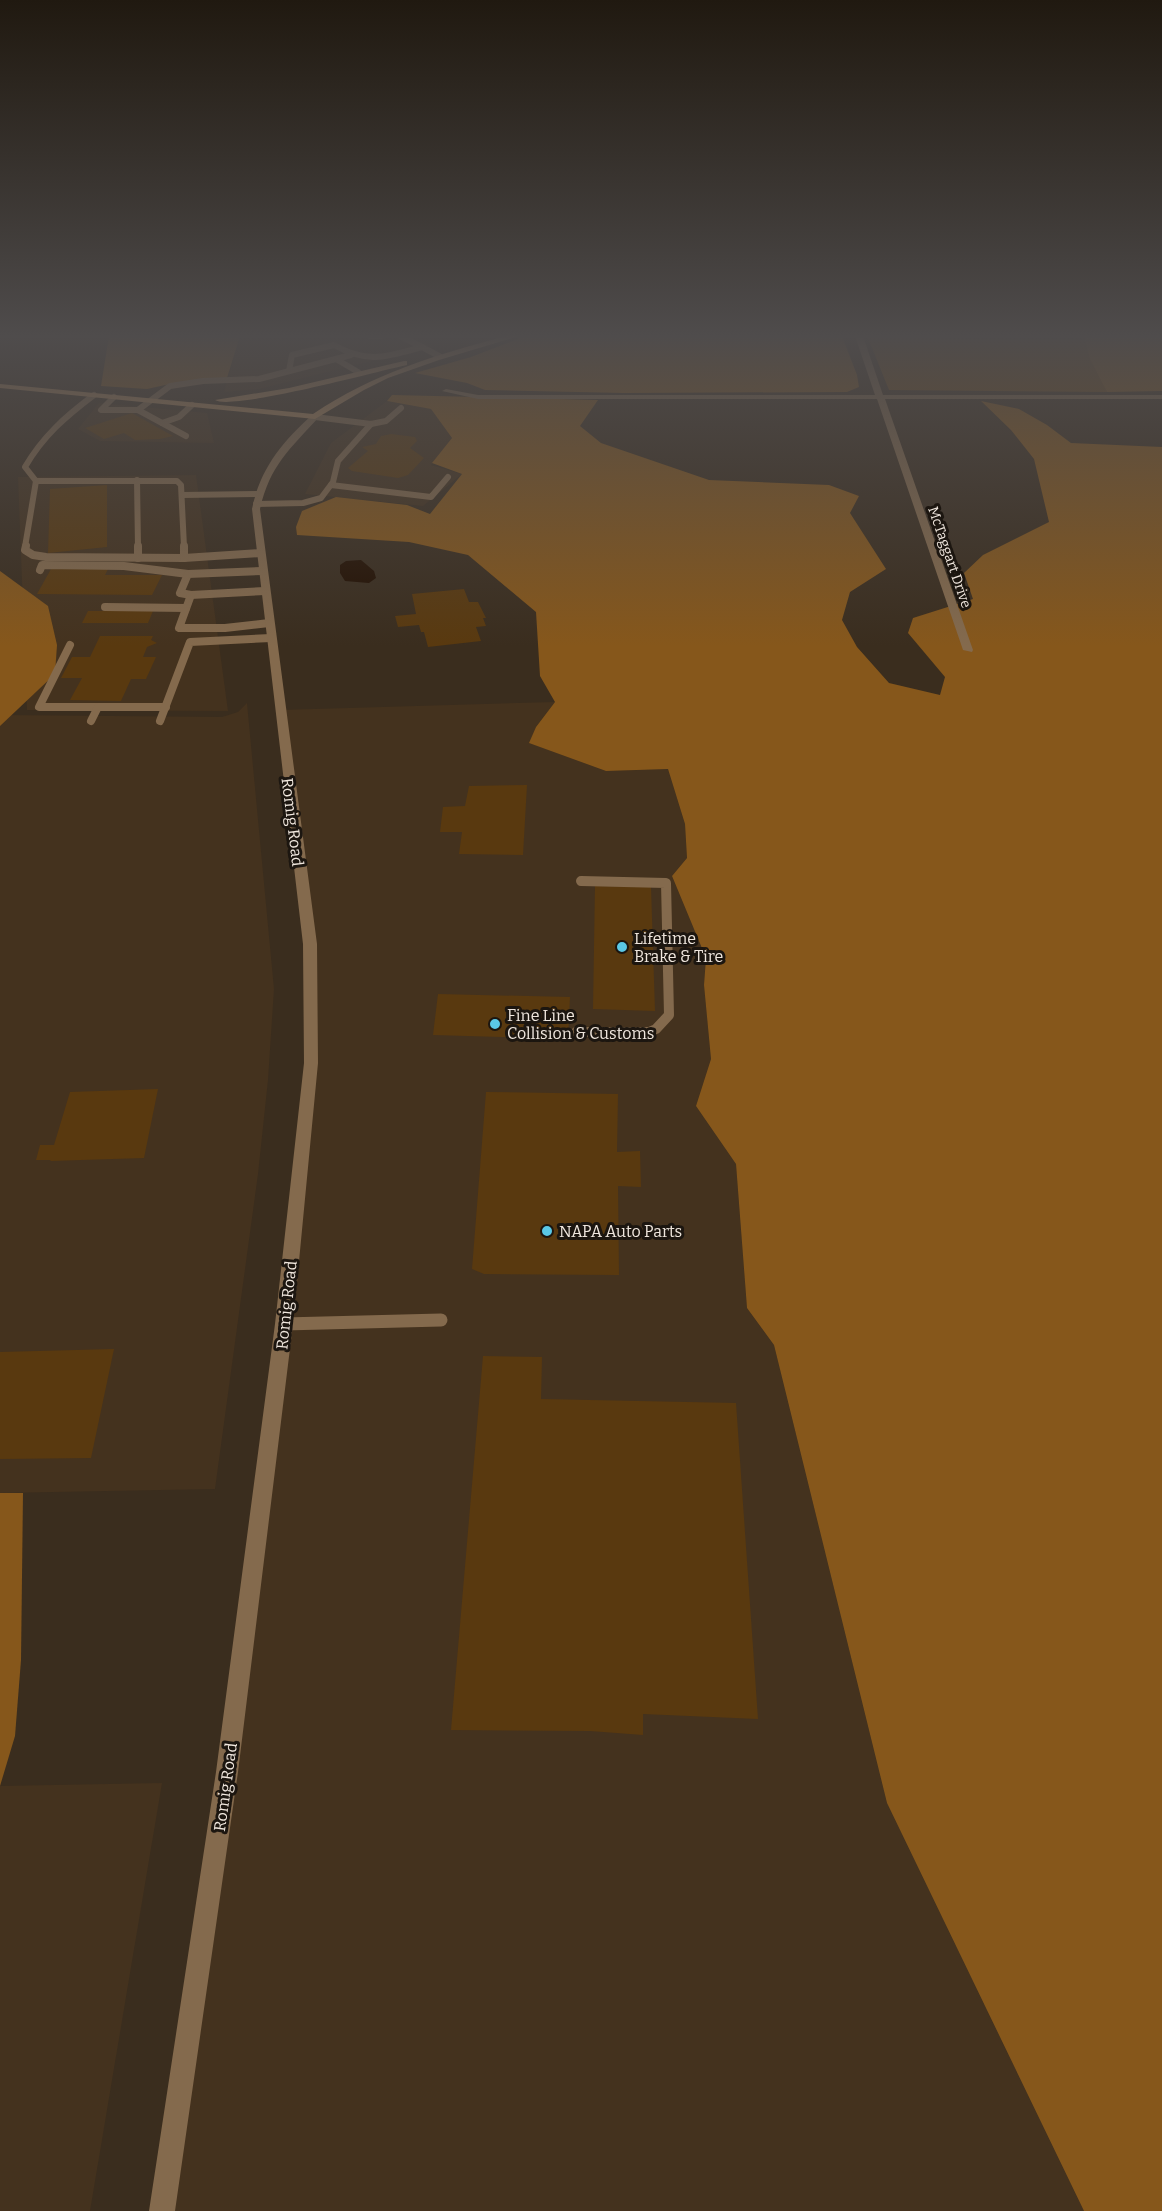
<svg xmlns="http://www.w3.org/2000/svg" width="1162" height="2211" font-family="Bitter,serif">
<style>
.built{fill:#44321e}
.green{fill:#714915}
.forest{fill:#86571b}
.water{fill:#220f00}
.building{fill:#59390f}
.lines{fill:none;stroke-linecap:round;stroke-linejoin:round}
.service-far3{stroke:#846a4d;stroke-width:6}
.service-far2{stroke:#846a4d;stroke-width:8}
.service-far1{stroke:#846a4d;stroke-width:10}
.service{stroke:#846a4d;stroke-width:13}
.minor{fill:#846a4d;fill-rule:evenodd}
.tertiary{fill:#846a4d;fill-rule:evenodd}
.secondary{fill:#b48a5c;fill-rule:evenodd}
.poi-dot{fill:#5ac8e6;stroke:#1c1610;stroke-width:2}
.labels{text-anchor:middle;stroke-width:6;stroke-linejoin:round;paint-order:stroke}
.far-street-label{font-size:14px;fill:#f0e7de;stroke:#1c1610}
.street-label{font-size:16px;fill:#f0e7de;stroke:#1c1610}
.poi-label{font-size:16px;fill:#f0e7de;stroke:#1c1610;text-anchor:start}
</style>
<rect width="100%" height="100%" fill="#3a2d1e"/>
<g class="built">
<path d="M240 336H412L432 346 259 389 224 392Z"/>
<path d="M867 336H1084L1086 340 883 339 868 338Z"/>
<path d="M387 401 431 409 452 438 431 465 462 474 423 506 305 494 331 443Z"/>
<path d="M99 403 207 413 214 443 100 441 78 429Z"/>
<path d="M196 475 228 711 27 710 18 477Z"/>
<path d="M555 702 536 727 530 743 606 771 668 769 685 824 687 858 672 876 706 958 704 985 711 1059 696 1106 736 1164 747 1308 774 1345 887 1803 1084 2211H162L287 1298 312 980 280 710Z"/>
<path d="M247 703 274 989 268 1080 258 1174 215 1489 0 1493V715L222 717 238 712Z"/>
<path d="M162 1783 90 2211H0V1786Z"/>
</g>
<path class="green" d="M868 338 1086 340 1107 392 889 390Z"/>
<g class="forest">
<path d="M109 336H240L227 378 179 382 147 389 101 386Z"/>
<path d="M526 336H842L857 375 859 387 847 392 624 393 485 390 467 383 415 373 471 357Z"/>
<path d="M1084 336H1162V391L1107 392 1090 359Z"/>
<path d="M392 395 598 400 580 426 601 443 709 480 829 485 859 496 850 513 886 569 850 592 842 620 857 647 889 683 940 695 945 677 908 633 913 618 973 599 964 573 983 555 1049 522 1034 459 1011 430 981 401 1019 409 1047 425 1071 443 1162 447V2211H1084L887 1803 774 1345 747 1308 736 1164 696 1106 711 1059 704 985 706 958 672 876 687 858 685 824 668 769 606 771 529 743 536 727 555 702 540 676 536 612 468 555 409 542 297 535 296 527 302 511 336 497 407 505 430 514 462 474 432 463 452 438 431 409 387 401Z"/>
<path d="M0 571 48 606 57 645 55 674 0 726Z"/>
<path d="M0 1493H23L21 1660 15 1736 0 1786Z"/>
</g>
<path class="water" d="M361 560 374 571 376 578 369 583 345 581 340 573V565L346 561Z"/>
<g class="building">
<path d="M132 413 173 436 160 439 135 440 124 433 104 439 85 428Z"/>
<path d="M391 434 415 437 417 441 410 448 424 458 408 475 398 478 352 471 348 468 368 451 362 447 376 444 381 436Z"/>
<path d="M107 485V547L48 553 50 489Z"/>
<path d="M51 569H108L105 575H162L152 595 37 594Z"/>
<path d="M464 589 469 602H478L486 618H483L486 626 476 627 481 641 428 647 424 632H421L419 625 398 627 395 616 416 614 412 594Z"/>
<path d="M88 611H153L148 623H82Z"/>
<path d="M100 636H153L151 640 157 643 147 647 143 657H156L146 679H131L121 701 70 700 82 678H61L72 657H90Z"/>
<path d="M527 785 523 855 459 854 462 832H440L443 807 465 806 469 786Z"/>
<path d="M595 886 651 887 655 1011 593 1009Z"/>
<path d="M438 994 570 997 568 1039 433 1035Z"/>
<path d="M158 1089 144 1158 50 1161 51 1160H36L40 1145H54L70 1092Z"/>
<path d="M486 1092 618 1094 617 1152 640 1151 641 1187 618 1186 619 1275 484 1274 472 1269Z"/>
<path d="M114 1349 91 1458 0 1459V1352Z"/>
<path d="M483 1356 542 1357 541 1399 736 1403 758 1719 643 1714V1735L590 1731 451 1730Z"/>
</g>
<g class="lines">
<g class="service-far3">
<path d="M370 336H381"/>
<path d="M400 336 422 347"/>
<path d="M336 359 358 372"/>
<path d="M289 371 292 355 334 345C368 364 386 357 422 347L439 356"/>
<path d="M94 395C66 416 43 436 25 467L36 481H177L181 485 184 547"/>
<path d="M114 397 101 410H138L186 436"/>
<path d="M138 410 170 386 203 381 259 379 351 355"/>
<path d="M315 417 371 424 386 421 401 408"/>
<path d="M162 423 179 417 192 405"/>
<path d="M137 480 138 547"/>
<path d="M331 485 431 497 448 477"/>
<path d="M182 495 258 494"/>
<path d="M256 504 303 503 321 498 333 482 338 461 371 424"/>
<path d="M25 547 36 481"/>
</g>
<g class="service-far2">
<path d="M26 546 25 550 33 555 46 557 184 558"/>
<path d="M138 546V558"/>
<path d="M184 546V558L260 553"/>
<path d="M40 570 42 565 124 566 188 574"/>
<path d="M262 571 188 574 180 593 191 595 265 591"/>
<path d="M191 595 179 628H225L269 623"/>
<path d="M105 607 186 608"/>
<path d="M70 645 39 707H98"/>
<path d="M91 721 98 707H166"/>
<path d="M160 721 190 642 271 638"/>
</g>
<path class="service-far1" d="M576 1032H649L656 1029 669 1015 666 883 581 881"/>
<path class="service" d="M284 1324 441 1320"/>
<path class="minor" d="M855 336H863L883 395H1162V399H885L973 650 972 652 963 650 877 399H478L442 391 446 389 478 395H875Z"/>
<path class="tertiary" d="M312 415 319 417C290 449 270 465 260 509L317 944 318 1063 293 1324 238 1772 175 2211H149L216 1772 275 1324 304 1063 303 944 252 509C260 469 282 442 312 415Z"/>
<g class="secondary">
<path d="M506 336H519L439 360 388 378 364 390 315 419 0 388V384L313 414C372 374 438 354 506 336Z"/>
<path d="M404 361H407V365C378 371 232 411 215 400L289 388Z"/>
</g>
</g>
<linearGradient id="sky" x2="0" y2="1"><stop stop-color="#201910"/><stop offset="0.52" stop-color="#4f4c4c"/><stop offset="1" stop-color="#4f4c4c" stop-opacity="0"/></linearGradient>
<rect width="1162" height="646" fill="url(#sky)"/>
<g class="poi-dot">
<circle cx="622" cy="947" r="6"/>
<circle cx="495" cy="1024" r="6"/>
<circle cx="547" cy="1231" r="6"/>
</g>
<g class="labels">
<g class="far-street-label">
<text transform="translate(950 557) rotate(71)" y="5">McTaggart Drive</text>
</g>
<g class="street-label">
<text transform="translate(293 822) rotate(83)" y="6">Romig Road</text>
<text transform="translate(286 1305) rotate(-84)" y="6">Romig Road</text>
<text transform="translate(225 1787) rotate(-82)" y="6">Romig Road</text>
</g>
<g class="poi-label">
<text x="634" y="944">Lifetime<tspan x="634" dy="18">Brake &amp; Tire</tspan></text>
<text x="507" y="1021">Fine Line<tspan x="507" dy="18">Collision &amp; Customs</tspan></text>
<text x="559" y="1237">NAPA Auto Parts</text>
</g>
</g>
</svg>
